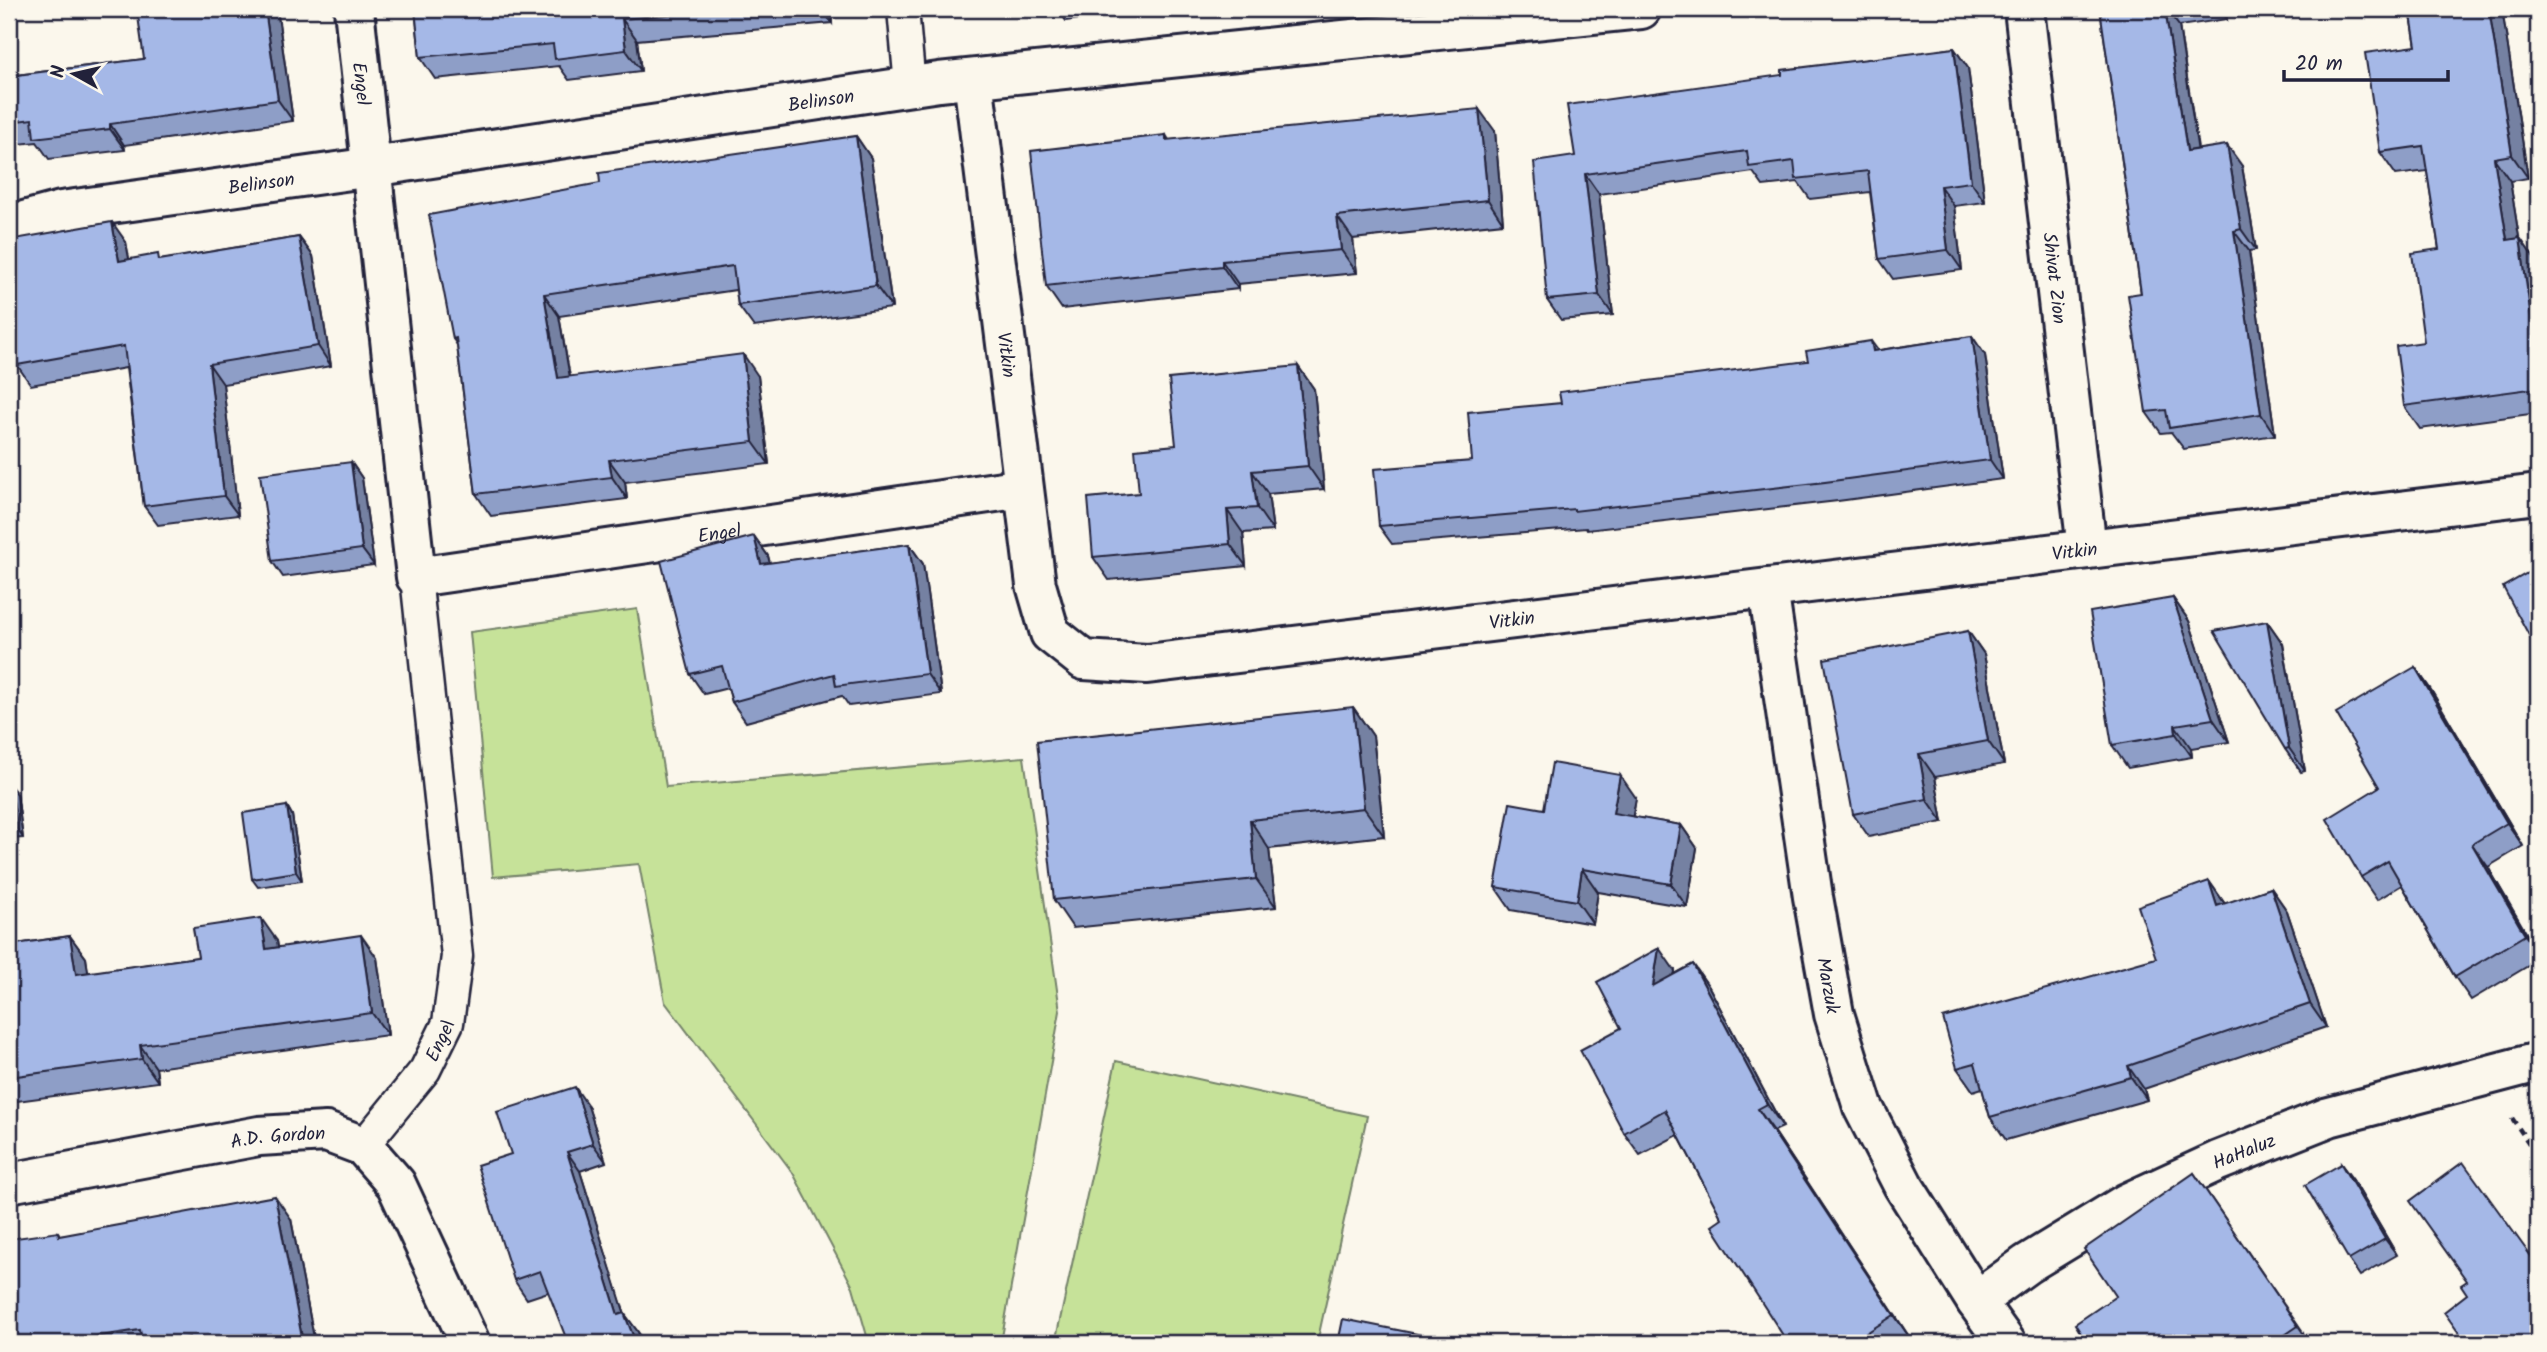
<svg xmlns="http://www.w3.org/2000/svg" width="2547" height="1352" font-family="Kalam,sans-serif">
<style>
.park{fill:#c6e299;stroke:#74826a;stroke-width:2}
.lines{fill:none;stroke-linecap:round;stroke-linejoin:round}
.lane-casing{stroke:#22223b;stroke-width:35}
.street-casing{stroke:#22223b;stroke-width:44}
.path{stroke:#22223b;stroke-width:4.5;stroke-dasharray:7 5;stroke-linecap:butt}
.lane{stroke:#fbf7ec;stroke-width:30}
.street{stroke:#fbf7ec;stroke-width:38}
.wall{fill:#8e9ec7;stroke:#22223b;stroke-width:2}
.shaded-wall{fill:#7481a2;stroke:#22223b;stroke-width:2}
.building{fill:#a5b8e7;stroke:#22223b;stroke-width:2}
.labels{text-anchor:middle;stroke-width:5;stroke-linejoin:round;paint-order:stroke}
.street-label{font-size:19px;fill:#22223b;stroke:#fbf7ec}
</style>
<rect width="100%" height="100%" fill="#fbf7ec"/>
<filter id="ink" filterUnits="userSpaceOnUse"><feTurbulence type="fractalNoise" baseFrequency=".0143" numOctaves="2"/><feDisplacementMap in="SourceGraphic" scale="14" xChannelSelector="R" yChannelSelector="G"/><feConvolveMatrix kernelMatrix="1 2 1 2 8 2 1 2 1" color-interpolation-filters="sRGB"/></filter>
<g filter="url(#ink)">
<g class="park">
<path d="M637 609 666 787 1024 757 1060 1011 1001 1343H869L853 1287 793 1173 665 1002 639 864 493 877 470 632Z"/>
<path d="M1116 1061 1367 1116 1317 1343H1055Z"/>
</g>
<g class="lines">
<g class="lane-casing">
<g id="lane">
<path d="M903 9 910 86"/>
<path id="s1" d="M363 1146 425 1070 448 1023 457 956 416 577"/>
</g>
</g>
<g class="street-casing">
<g id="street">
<path id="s2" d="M354 9 416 577 1023 488"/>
<path id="s3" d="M2024 9 2087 549"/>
<path id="s4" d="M973 79 1036 585 1050 633 1084 660 1147 664 2538 494"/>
<path id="s5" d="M9 225 61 211 372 167 939 82 1641 9"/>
<path id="s6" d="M1768 588 1813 897 1834 1014 1863 1107 1903 1185 1976 1301 2006 1343"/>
<path id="s7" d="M9 1183 259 1136 326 1132 363 1146 396 1184 470 1343"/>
<path id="s8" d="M1976 1301 2027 1264 2127 1203 2218 1161 2329 1117 2538 1062"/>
</g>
</g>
<path class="path" d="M2512 1118 2538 1157"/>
<use href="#lane" class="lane"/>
<use href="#street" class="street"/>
</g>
<g class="wall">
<path d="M277 9 293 121 124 145 125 150 49 159 37 142 9 145V76L144 59Z"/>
<path d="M415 9H831L832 23 637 40 641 71 569 80 559 66 435 79 420 57Z"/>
<path d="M1058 9H1157L1066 21Z"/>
<path d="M2100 9H2226L2227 19 2179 26 2198 149 2242 166 2256 250 2249 251 2275 435 2184 449 2171 432 2161 433 2146 412 2141 293Z"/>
<path d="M2410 9H2502L2528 178 2510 181 2519 238H2520L2536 261 2538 274V413L2420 429 2404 406 2424 342 2439 249 2427 171 2396 175 2380 152 2416 46Z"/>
<path d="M1954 48 1968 68 1985 202 1954 206 1962 270 1893 279 1879 259 1870 192 1810 199 1798 182 1763 186 1753 172 1599 194 1613 315 1561 320 1547 300 1575 156 1782 75Z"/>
<path d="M1495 131 1503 223 1353 239 1357 273 1238 284V289L1062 309 1046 286 1166 135 1169 140Z"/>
<path d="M856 136 871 158 892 308 754 327 738 305 736 290 559 316 570 377 758 376 769 464 625 482 627 499 491 516 476 494 457 345 453 339Z"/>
<path d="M299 237 313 256 331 366 223 384 238 515 158 525 144 506 126 368 31 385 17 365 14 346 9 347V240L126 242 129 259 162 260Z"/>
<path d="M1972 336 1985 355 2003 479 1838 501 1587 530 1586 528 1392 544 1379 526 1561 403 1808 361Z"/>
<path d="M1298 366 1314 389 1324 489 1268 494 1273 531 1243 533 1246 566 1109 580 1093 557 1139 493 1176 445Z"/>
<path d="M351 462 362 478 374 565 283 577 272 561Z"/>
<path d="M754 536 768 556 770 563 909 544 923 564 941 694 849 706 842 696 746 722 732 702 728 688 704 694 690 674Z"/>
<path d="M2173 598 2189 621 2229 742 2191 748 2192 757 2128 768 2112 745Z"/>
<path d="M2267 621 2283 644 2305 771 2301 772 2285 749Z"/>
<path d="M1968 631 1984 654 2004 764 1935 777 1943 822 1869 837 1853 814Z"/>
<path d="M2415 667 2431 690 2523 846 2488 867 2538 953V960L2471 1000 2455 977 2402 885 2377 900 2361 877 2379 787Z"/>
<path d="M1353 707 1373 736 1384 836 1269 849 1276 907 1073 928 1054 900Z"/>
<path d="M9 786 17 794 23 838 9 839Z"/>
<path d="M1636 798 1633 817 1681 825 1697 848 1687 907 1598 892 1593 924 1511 910 1495 887 1544 809Z"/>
<path d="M287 806 292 815 302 881 258 887 252 879Z"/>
<path d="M2209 881 2225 904 2271 888 2287 911 2326 1027 2144 1089 2147 1100 2006 1140 1990 1117 1982 1088 1973 1091 1957 1068 2156 958Z"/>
<path d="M70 936 86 958 88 973 198 957 277 941 278 947 377 958 388 1035 156 1068 158 1082 10 1102 9 1101V945Z"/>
<path d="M1693 964 1709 987 1783 1127 1774 1131 1910 1338 1901 1343H1788L1678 1135 1640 1155 1624 1133 1621 1028 1675 971V974Z"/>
<path d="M588 1106 606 1162 580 1171 624 1313 638 1332 548 1292 527 1299 514 1280 511 1154Z"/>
<path d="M2341 1164 2353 1180 2397 1255 2360 1276 2349 1260Z"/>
<path d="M2194 1173 2310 1343H2087L2116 1296Z"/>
<path d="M291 1219 315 1343H9L58 1232 61 1236Z"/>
</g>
<g class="shaded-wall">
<path d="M265 9H277L293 121 278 100Z"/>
<path d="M822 9H831L832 23Z"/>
<path d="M2165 9H2166L2179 26 2201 172 2187 151Z"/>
<path d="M2220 9H2226L2227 19Z"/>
<path d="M2489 9H2502L2528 178 2512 155Z"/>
<path d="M622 19 637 40 641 71 626 50Z"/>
<path d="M1954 48 1968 68 1985 202 1971 182Z"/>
<path d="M1479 109 1495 131 1503 223 1488 200Z"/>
<path d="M110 124 124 145 125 150 110 129Z"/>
<path d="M856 136 871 158 892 308 876 286Z"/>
<path d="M2227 145 2242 166 2256 250 2241 229Z"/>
<path d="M2494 158 2510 181 2523 262 2507 240Z"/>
<path d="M1585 174 1599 194 1613 315 1599 295Z"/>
<path d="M1940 186 1954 206 1962 270 1948 250Z"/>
<path d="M1337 216 1353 239 1357 273 1341 250Z"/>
<path d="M112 222 126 242 133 281 119 261Z"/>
<path d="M2234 231 2249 251 2275 435 2261 414Z"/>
<path d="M299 237 313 256 331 366 318 346Z"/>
<path d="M2520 238 2536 261 2538 274V367Z"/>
<path d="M1222 261 1238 284V289L1222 266Z"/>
<path d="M544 294 559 316 574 400 558 378Z"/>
<path d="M1972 336 1985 355 2003 479 1990 460Z"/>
<path d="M1871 341 1885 360 1873 351Z"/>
<path d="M743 354 758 376 769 464 753 442Z"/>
<path d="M209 364 223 384 238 515 224 496Z"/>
<path d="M1298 366 1314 389 1324 489 1308 466Z"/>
<path d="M609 460 625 482 627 499 612 477Z"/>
<path d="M351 462 362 478 374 565 362 549Z"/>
<path d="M1252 471 1268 494 1273 531 1257 508Z"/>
<path d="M1227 510 1243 533 1246 566 1230 544Z"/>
<path d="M754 536 768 556 775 584 761 564Z"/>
<path d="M909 544 923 564 941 694 927 674Z"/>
<path d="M2173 598 2189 621 2229 742 2213 719Z"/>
<path d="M2267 621 2283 644 2305 771 2289 748Z"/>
<path d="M1968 631 1984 654 2004 764 1988 741Z"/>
<path d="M2415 667 2431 690 2523 846 2507 823Z"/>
<path d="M1353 707 1373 736 1384 836 1364 808Z"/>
<path d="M2175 725 2191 748 2192 757 2176 734Z"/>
<path d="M1919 754 1935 777 1943 822 1927 799Z"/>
<path d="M1620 775 1636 798 1629 836 1613 813Z"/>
<path d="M11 786 17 794 23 838 17 829Z"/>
<path d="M287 806 292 815 302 881 296 872Z"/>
<path d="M1250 820 1269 849 1276 907 1256 879Z"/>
<path d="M1681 825 1697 848 1687 907 1671 884Z"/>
<path d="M2472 844 2488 867 2538 954 2525 935Z"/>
<path d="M1582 869 1598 892 1593 924 1577 901Z"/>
<path d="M2209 881 2225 904 2217 906Z"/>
<path d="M2271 888 2287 911 2326 1027 2310 1004Z"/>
<path d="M261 918 277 941 282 972 266 949Z"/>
<path d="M361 935 377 958 388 1035 372 1013Z"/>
<path d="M70 936 86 958 92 997 76 974Z"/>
<path d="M1659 948 1675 971 1669 1009 1653 986Z"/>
<path d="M1693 964 1709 987 1783 1127 1767 1104Z"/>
<path d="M140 1045 156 1068 158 1082 142 1059Z"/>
<path d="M2128 1066 2144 1089 2147 1100 2131 1077Z"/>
<path d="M575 1087 588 1106 606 1162 593 1144Z"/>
<path d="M1758 1109 1774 1131 1910 1338 1894 1315Z"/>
<path d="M567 1152 580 1171 631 1334 618 1315Z"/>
<path d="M2341 1164 2353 1180 2397 1255 2385 1239Z"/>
<path d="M275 1196 291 1219 315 1343H303Z"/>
<path d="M624 1313 638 1332 642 1343H636Z"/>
</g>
<g class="building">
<path d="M137 9H265L278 100 110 124V129L34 138 32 119 9 122V76L144 59Z"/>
<path d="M415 9H736L622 19 626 50 555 59 553 44 420 57Z"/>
<path d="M2100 9H2165L2187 151 2227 145 2241 229 2234 231 2261 414 2169 428 2166 410 2146 412 2128 295 2141 293Z"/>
<path d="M2410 9H2489L2512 155 2494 158 2507 240 2520 238 2538 367V388L2404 406 2396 346 2424 342 2412 253 2439 249 2423 146 2380 152 2365 53 2416 46Z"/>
<path d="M1954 48 1971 182 1940 186 1948 250 1879 259 1868 171 1796 179 1794 161 1749 167 1747 151 1585 174 1599 295 1547 300 1534 162 1575 156 1567 105 1782 75V70Z"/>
<path d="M1479 109 1488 200 1337 216 1341 250 1222 261V266L1046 286 1031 151 1166 135V140Z"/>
<path d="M856 136 876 286 738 305 733 266 544 294 558 378 743 354 753 442 609 460 612 477 476 494 456 338 453 339 429 215 600 183 599 173Z"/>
<path d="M112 222 119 261 158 254 159 260 299 237 318 346 209 364 224 496 144 506 124 346 17 365 10 324 9 325V240Z"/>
<path d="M1972 336 1990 460 1825 482 1574 511V509L1379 526 1374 469 1472 461 1468 412 1561 403 1559 392 1808 361 1806 351 1871 341 1873 351Z"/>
<path d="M1298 366 1308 466 1252 471 1257 508 1227 510 1230 544 1093 557 1088 498 1139 493 1135 449 1176 445 1169 379Z"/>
<path d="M351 462 362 549 272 561 260 474Z"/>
<path d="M754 536 761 564 909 544 927 674 836 686 834 674 732 702 722 666 690 674 661 561Z"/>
<path d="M2538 567V652L2503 587Z"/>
<path d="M2173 598 2213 719 2175 725 2176 734 2112 745 2090 612Z"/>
<path d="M2267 621 2289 748 2285 749 2214 631Z"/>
<path d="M1968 631 1988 741 1919 754 1927 799 1853 814 1824 659Z"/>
<path d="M2415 667 2507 823 2472 844 2525 935 2455 977 2388 861 2361 877 2327 819 2379 787 2336 713Z"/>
<path d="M1353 707 1364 808 1250 820 1256 879 1054 900 1037 741Z"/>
<path d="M1552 763 1620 775 1613 813 1681 825 1671 884 1582 869 1577 901 1495 887 1510 803 1544 809Z"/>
<path d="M9 786H11L17 829 9 830Z"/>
<path d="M287 806 296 872 252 879 243 813Z"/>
<path d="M2209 881 2217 906 2271 888 2310 1004 2128 1066 2131 1077 1990 1117 1975 1063 1957 1068 1943 1018 2156 958 2138 906Z"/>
<path d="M261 918 266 949 361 935 372 1013 140 1045 142 1059 9 1077V945L70 936 76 974 198 957 193 928Z"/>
<path d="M1659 948 1653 986 1693 964 1767 1104 1758 1109 1894 1315 1851 1343H1788L1712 1226 1722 1219 1665 1110 1624 1133 1580 1050 1621 1028 1597 982Z"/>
<path d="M575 1087 593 1144 567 1152 618 1315 624 1313 636 1343H568L540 1271 514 1280 477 1165 511 1154 497 1112Z"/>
<path d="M2463 1162 2538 1266V1343H2466L2444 1312 2467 1294 2461 1285 2467 1281 2410 1201Z"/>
<path d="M2341 1164 2385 1239 2349 1260 2305 1185Z"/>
<path d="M2194 1173 2298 1326 2273 1343H2087L2075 1324 2116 1296 2084 1249Z"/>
<path d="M275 1196 303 1343H192L189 1337 155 1343H143L140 1330 55 1343H9V1239L58 1232 59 1236Z"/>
<path d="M1343 1319 1462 1343H1338Z"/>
</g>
</g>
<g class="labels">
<g class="street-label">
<text dy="7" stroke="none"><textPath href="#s2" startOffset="75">Engel</textPath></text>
<text dy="7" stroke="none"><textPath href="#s5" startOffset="822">Belinson</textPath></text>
<text dy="7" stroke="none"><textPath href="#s5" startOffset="256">Belinson</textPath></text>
<text dy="7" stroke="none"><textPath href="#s3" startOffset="271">Shivat Zion</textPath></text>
<text dy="7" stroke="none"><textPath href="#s4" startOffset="278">Vitkin</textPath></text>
<text dy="7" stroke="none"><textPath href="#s2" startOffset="878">Engel</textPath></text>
<text dy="7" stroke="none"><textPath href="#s4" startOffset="1601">Vitkin</textPath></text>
<text dy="7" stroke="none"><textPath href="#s4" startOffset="1034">Vitkin</textPath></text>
<text dy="7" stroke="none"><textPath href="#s6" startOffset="402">Marzuk</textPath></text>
<text dy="7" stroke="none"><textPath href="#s1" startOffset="131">Engel</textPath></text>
<text dy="7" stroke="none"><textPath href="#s7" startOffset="273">A.D. Gordon</textPath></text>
<text dy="7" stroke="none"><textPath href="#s8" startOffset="308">HaHaluz</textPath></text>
</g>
</g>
<rect width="2547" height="1352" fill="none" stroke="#fbf7ec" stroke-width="35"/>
<rect x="18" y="18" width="2512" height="1317" fill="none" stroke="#22223b" stroke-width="2.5" filter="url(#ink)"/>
<g transform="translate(74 74) rotate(278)" stroke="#fbf7ec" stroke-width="5" paint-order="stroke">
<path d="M0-5L12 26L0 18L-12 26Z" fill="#22223b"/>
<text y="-10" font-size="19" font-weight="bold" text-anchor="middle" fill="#22223b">N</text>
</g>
<path d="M2284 70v10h164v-10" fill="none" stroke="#22223b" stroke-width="3.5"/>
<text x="2295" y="70" font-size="21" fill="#22223b" stroke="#fbf7ec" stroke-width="5" paint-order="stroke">20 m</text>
</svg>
